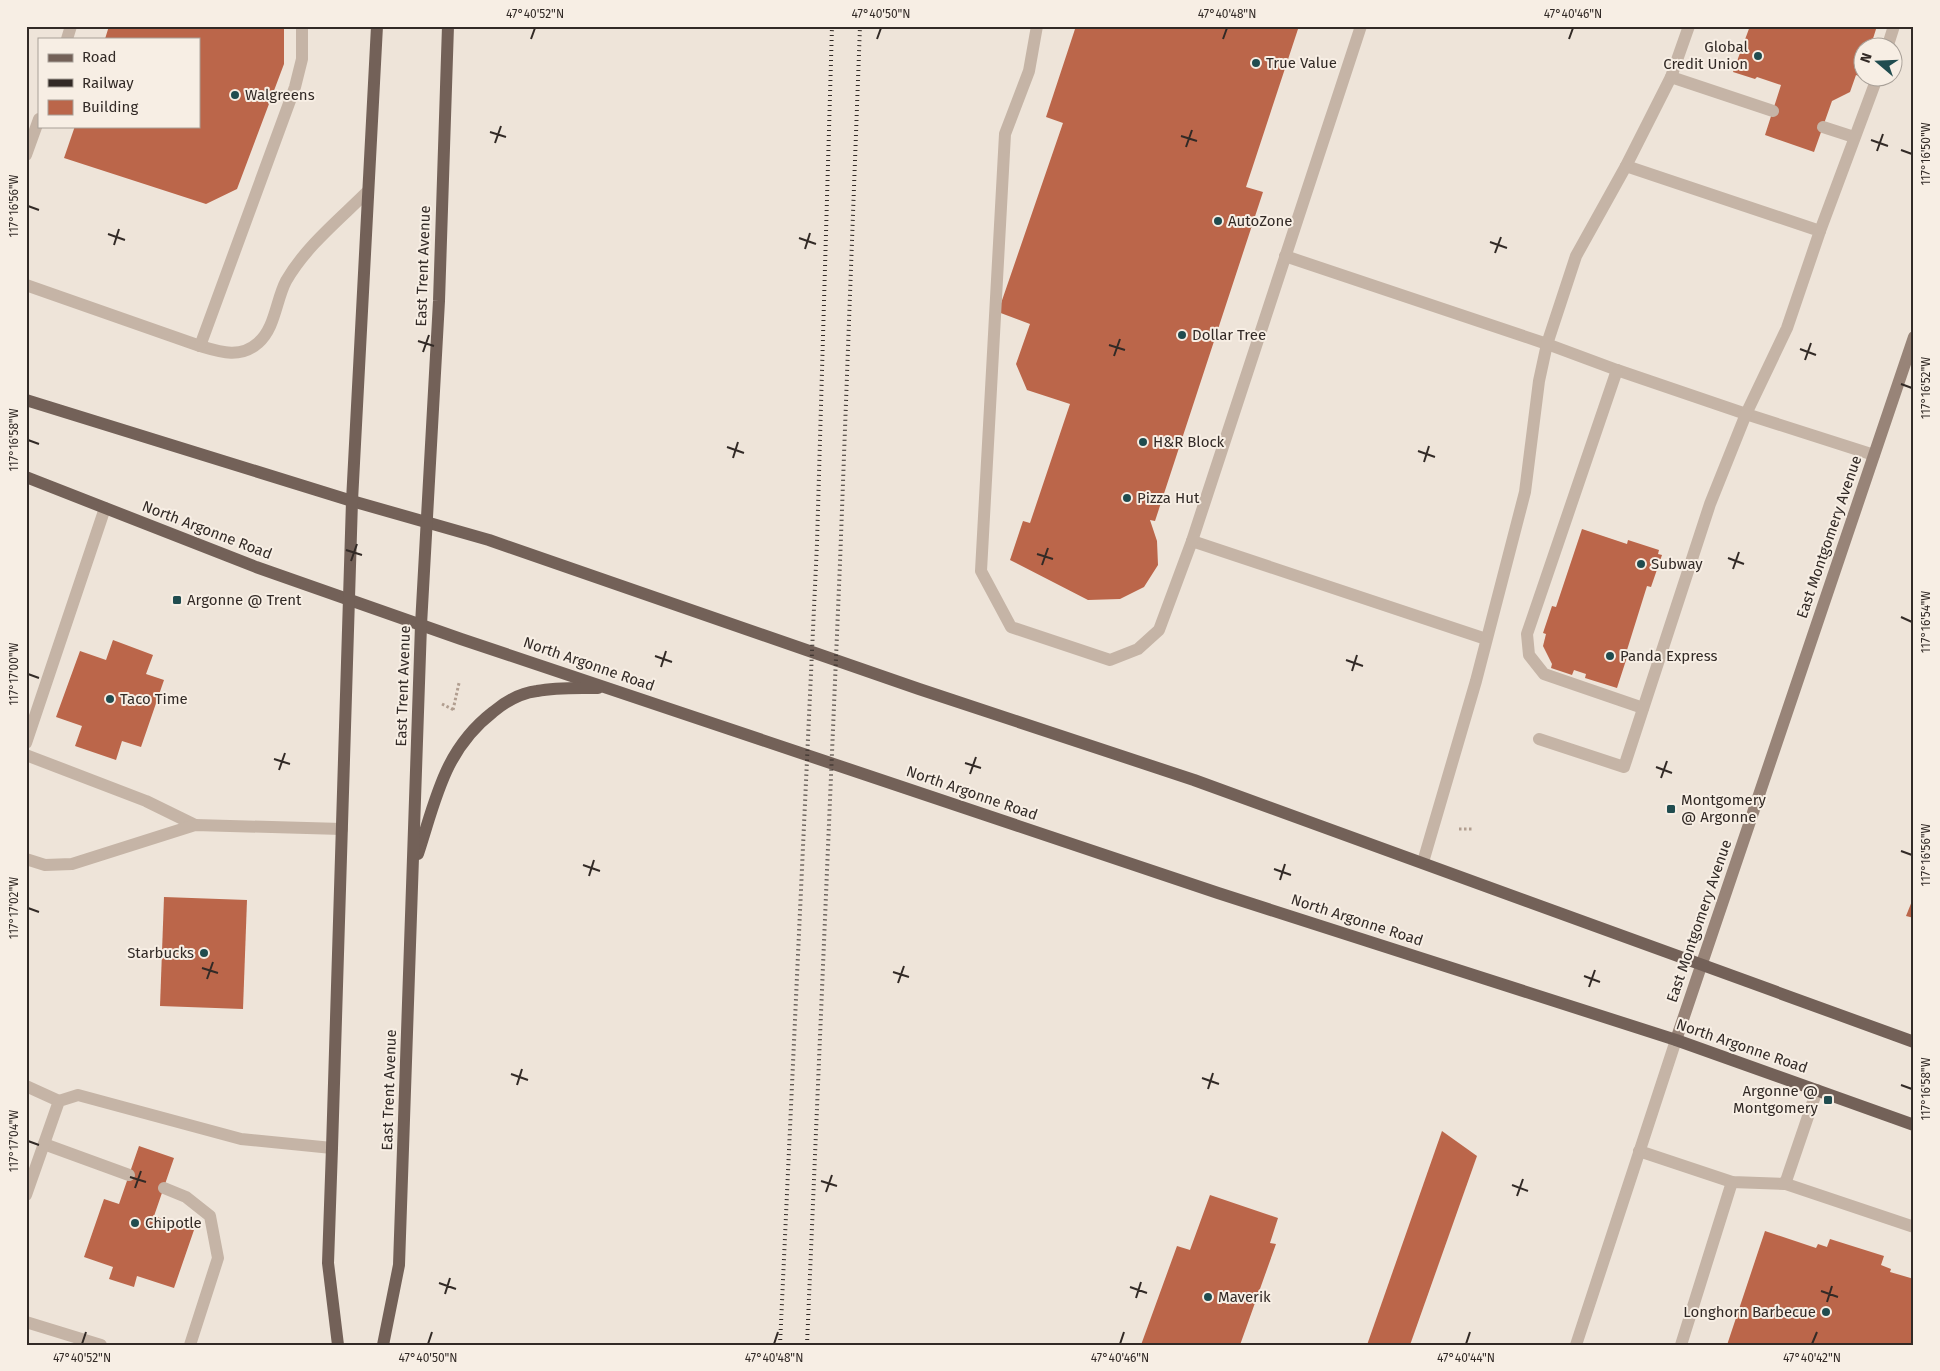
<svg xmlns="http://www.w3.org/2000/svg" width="1940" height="1371" font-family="'Fira Sans',sans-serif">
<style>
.building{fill:#bb664a}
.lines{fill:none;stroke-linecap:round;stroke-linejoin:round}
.path{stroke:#b19e90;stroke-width:3;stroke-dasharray:2.5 2.5;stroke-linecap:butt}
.lane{stroke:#c5b4a6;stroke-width:12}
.street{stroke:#c5b4a6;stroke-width:12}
.secondary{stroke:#988478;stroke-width:12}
.primary{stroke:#736158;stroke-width:12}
.rail{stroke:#322a26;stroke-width:4;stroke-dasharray:1 4;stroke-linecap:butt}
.ticks{fill:none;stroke:#322a26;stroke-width:2}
.poi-dot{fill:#204c4f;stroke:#f7eee4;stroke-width:2}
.labels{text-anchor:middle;stroke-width:4;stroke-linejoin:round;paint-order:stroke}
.poi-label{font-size:15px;fill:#322a26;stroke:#f7eee4;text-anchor:start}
.street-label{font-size:15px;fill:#322a26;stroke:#f7eee4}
.neatline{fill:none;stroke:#322a26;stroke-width:2}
.ticks-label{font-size:12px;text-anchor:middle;fill:#322a26}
</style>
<rect width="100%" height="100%" fill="#eee4d9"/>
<g class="building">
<path d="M109 26H284V64L237 189 206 204 64 158 75 126H199V39H105Z"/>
<path d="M1076 26H1299L1246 187 1263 192 1155 521 1150 520 1157 541 1158 565 1144 587 1120 599 1088 600 1010 560 1023 521 1030 523 1070 404 1027 390 1016 364 1030 324 998 312 1063 123 1046 117Z"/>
<path d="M1750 26H1877L1870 48H1862V71L1861 77 1856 75 1850 92 1832 101 1814 152 1765 135 1781 85 1757 77 1755 79 1733 72Z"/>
<path d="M1582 529 1627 544 1628 540 1659 550 1658 554 1662 555 1651 587 1647 586 1627 650 1629 651 1617 688 1585 678 1586 674 1574 670 1572 675 1551 668 1552 664 1543 646 1546 634 1543 633 1552 606 1556 607Z"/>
<path d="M113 640 153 655 146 674 164 680 141 747 122 741 116 760 75 746 82 726 56 717 80 651 106 660Z"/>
<path d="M1914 896V918L1906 916Z"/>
<path d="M164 897 247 900 243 1009 160 1006Z"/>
<path d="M1442 1131 1477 1156 1410 1345H1367Z"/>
<path d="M139 1146 174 1158 154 1216 194 1230 174 1288 137 1276 134 1287 109 1279 113 1267 84 1257 104 1199 119 1204Z"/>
<path d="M1210 1195 1278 1218 1270 1243 1276 1244 1240 1345H1141L1177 1246 1190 1250Z"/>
<path d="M1765 1231 1816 1248 1818 1244 1827 1247 1830 1239 1884 1256 1881 1265 1891 1269 1890 1272 1914 1279V1345H1727Z"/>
</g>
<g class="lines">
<g class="path">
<path d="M442 704 454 710"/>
<path d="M453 710 459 683"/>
<path d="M1459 829H1472"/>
</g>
<g class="lane">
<path d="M1037 26 1029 71 1005 134 981 571 1011 627 1110 660 1138 649 1159 630 1192 541 1486 639"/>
<path d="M67 39 71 26"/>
<path d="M1887 48 1894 26"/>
<path d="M1671 77 1773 111"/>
<path d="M1823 127 1854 137"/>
<path d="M26 155 39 119"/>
<path d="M1820 231 1877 78"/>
<path d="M1285 256 1547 344 1617 370 1746 414 1874 455"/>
<path d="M26 285 200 346C220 352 240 359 258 343 275 329 276 300 286 281 306 246 340 219 368 191"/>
<path d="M200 346 295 87 302 59V26"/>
<path d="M1617 370 1527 634 1529 655 1544 674 1643 708"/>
<path d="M1192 541 1361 26"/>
<path d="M1539 739 1624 767 1710 504 1746 414 1787 328 1820 231 1626 166"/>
<path d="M26 743 105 508"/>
<path d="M26 755 146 801 195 825"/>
<path d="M26 859 45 865 72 864 195 825 342 829"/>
<path d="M1423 862 1476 681 1525 492 1539 381 1547 344 1576 256 1626 166 1671 77 1689 26"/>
<path d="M26 1086 59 1101"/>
<path d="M44 1144 129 1175"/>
<path d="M1639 1151 1732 1182 1785 1184 1817 1090"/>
<path d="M1783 1183 1914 1227"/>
<path d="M164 1188 186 1197 210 1216 218 1258 190 1345"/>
<path d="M26 1195 59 1101 78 1095 241 1139 332 1148"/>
<path d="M26 1322 101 1345"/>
<path d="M1681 1345 1732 1182"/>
</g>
<path class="street" d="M1576 1345 1676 1040"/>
<path class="secondary" d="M1676 1040 1914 337"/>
<g class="primary">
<path d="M26 400 352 501 489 540 919 689 1194 780 1914 1042"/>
<path d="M26 477 256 567 461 639 1218 893 1676 1040 1914 1125"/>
<path d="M418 854C436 799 444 750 493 712 505 702 520 693 537 691 557 687 578 688 598 688"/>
<path d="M338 1345 328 1263 332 1148 352 501 377 26"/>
<path d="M383 1345 399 1265 421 625 439 301 448 26"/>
</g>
<g class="rail">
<path d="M780 1345 817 543 832 26"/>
<path d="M807 1345 840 563 860 26"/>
</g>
</g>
<path class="ticks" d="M531 39 535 28M877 39 881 28M1223 39 1227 28M1569 39 1573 28M490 132 506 137M1181 136 1197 141M1871 140 1888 146M495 143 501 126M1186 147 1192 130M1901 150 1912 154M1877 151 1883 134M28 206 39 210M108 234 125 240M799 238 816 244M1490 242 1507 248M114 245 119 229M805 249 810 233M1495 253 1501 237M418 341 434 346M1109 345 1125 350M1800 349 1816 355M423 352 429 335M1114 356 1120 339M1805 360 1811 343M1901 384 1912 388M28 440 39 444M727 447 744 453M1418 451 1435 457M733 458 738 442M1424 462 1429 446M346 550 362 555M1037 554 1053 559M1728 558 1744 564M351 561 357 544M1042 565 1048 548M1733 569 1739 552M1901 617 1912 622M655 656 672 662M1346 660 1363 666M661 667 666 651M1352 671 1357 655M28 674 39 678M274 759 290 764M965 763 981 768M1656 767 1672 773M279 770 285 753M970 774 976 757M1661 778 1667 761M1901 851 1912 855M583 865 600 871M1274 869 1291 875M589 876 594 860M1280 880 1285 864M28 908 39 912M202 968 218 973M893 972 909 977M1584 976 1600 982M207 979 213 962M898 983 904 966M1589 987 1595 970M511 1074 528 1080M1202 1078 1219 1084M517 1085 522 1069M1901 1085 1912 1089M1208 1089 1213 1073M28 1141 39 1145M130 1177 146 1182M821 1181 837 1186M1512 1185 1528 1191M135 1188 141 1171M826 1192 832 1175M1517 1196 1523 1179M439 1283 456 1289M1130 1287 1147 1293M1821 1291 1838 1297M445 1294 450 1278M1136 1298 1141 1282M1827 1302 1832 1286M82 1344 86 1332M428 1344 432 1332M774 1344 778 1332M1120 1344 1124 1332M1466 1344 1470 1332M1812 1344 1817 1332"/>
<g class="poi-dot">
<circle cx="1758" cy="56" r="5"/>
<circle cx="1256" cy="63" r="5"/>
<circle cx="235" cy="95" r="5"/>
<circle cx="1218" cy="221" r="5"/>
<circle cx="1182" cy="335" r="5"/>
<circle cx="1143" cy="442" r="5"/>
<circle cx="1127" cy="498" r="5"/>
<circle cx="1641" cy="564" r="5"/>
<rect x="172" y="595" width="10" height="10" rx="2.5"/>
<circle cx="1610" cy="656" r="5"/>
<circle cx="110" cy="699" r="5"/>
<rect x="1666" y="804" width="10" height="10" rx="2.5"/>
<circle cx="204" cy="953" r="5"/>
<rect x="1823" y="1095" width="10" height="10" rx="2.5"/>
<circle cx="135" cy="1223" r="5"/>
<circle cx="1208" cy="1297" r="5"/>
<circle cx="1826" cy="1312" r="5"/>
</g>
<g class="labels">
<g class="poi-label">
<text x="1748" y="52" text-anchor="end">Global<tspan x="1748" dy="17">Credit Union</tspan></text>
<text x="1266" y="68">True Value</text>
<text x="245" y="100">Walgreens</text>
<text x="1228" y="226">AutoZone</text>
<text x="1192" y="340">Dollar Tree</text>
<text x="1153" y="447">H&amp;R Block</text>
<text x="1137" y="503">Pizza Hut</text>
<text x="1651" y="569">Subway</text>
<text x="187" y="605">Argonne @ Trent</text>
<text x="1620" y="661">Panda Express</text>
<text x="120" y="704">Taco Time</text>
<text x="1681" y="805">Montgomery<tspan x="1681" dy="17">@ Argonne</tspan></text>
<text x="194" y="958" text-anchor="end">Starbucks</text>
<text x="1818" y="1096" text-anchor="end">Argonne @<tspan x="1818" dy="17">Montgomery</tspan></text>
<text x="145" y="1228">Chipotle</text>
<text x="1218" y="1302">Maverik</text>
<text x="1816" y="1317" text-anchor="end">Longhorn Barbecue</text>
</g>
<g class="street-label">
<text transform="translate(423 266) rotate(-88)" y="5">East Trent Avenue</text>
<text transform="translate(207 530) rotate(21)" y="5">North Argonne Road</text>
<text transform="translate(1829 537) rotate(-71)" y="5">East Montgomery Avenue</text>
<text transform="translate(589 664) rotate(19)" y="5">North Argonne Road</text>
<text transform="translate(403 686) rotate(-88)" y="5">East Trent Avenue</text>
<text transform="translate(972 793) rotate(19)" y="5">North Argonne Road</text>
<text transform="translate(1357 920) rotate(18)" y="5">North Argonne Road</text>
<text transform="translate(1699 921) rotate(-71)" y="5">East Montgomery Avenue</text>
<text transform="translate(1742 1046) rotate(19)" y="5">North Argonne Road</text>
<text transform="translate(389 1090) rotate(-88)" y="5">East Trent Avenue</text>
</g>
</g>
<rect width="1940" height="1371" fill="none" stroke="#f7eee4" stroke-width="55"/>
<rect x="38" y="38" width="162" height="90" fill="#f7eee4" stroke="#a8a098"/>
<rect x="48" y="54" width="25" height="8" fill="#736158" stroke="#a8a098"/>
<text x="82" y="62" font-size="15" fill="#322a26">Road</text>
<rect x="48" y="79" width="25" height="8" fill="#322a26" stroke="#a8a098"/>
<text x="82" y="88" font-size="15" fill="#322a26">Railway</text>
<rect x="48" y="100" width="25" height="15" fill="#bb664a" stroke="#a8a098"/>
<text x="82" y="112" font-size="15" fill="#322a26">Building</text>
<g transform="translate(1878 62) rotate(289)"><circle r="24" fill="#f7eee4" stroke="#a8a098"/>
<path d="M0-4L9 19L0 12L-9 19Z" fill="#204c4f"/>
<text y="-8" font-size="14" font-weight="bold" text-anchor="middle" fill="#322a26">N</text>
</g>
<rect x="28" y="28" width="1884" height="1316" class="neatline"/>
<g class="ticks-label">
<text x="535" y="18">47°40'52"N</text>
<text x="881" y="18">47°40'50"N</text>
<text x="1227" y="18">47°40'48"N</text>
<text x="1573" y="18">47°40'46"N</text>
<text transform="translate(1926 154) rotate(-90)" y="4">117°16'50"W</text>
<text transform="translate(14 206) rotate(-90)" y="4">117°16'56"W</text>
<text transform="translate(1926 388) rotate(-90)" y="4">117°16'52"W</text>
<text transform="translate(14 440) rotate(-90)" y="4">117°16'58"W</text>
<text transform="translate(1926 622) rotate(-90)" y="4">117°16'54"W</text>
<text transform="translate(14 674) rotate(-90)" y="4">117°17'00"W</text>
<text transform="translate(1926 855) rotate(-90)" y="4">117°16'56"W</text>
<text transform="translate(14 908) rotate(-90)" y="4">117°17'02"W</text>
<text transform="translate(1926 1089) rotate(-90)" y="4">117°16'58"W</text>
<text transform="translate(14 1141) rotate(-90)" y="4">117°17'04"W</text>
<text x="82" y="1362">47°40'52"N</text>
<text x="428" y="1362">47°40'50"N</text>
<text x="774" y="1362">47°40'48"N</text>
<text x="1120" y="1362">47°40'46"N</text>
<text x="1466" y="1362">47°40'44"N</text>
<text x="1812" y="1362">47°40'42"N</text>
</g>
</svg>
